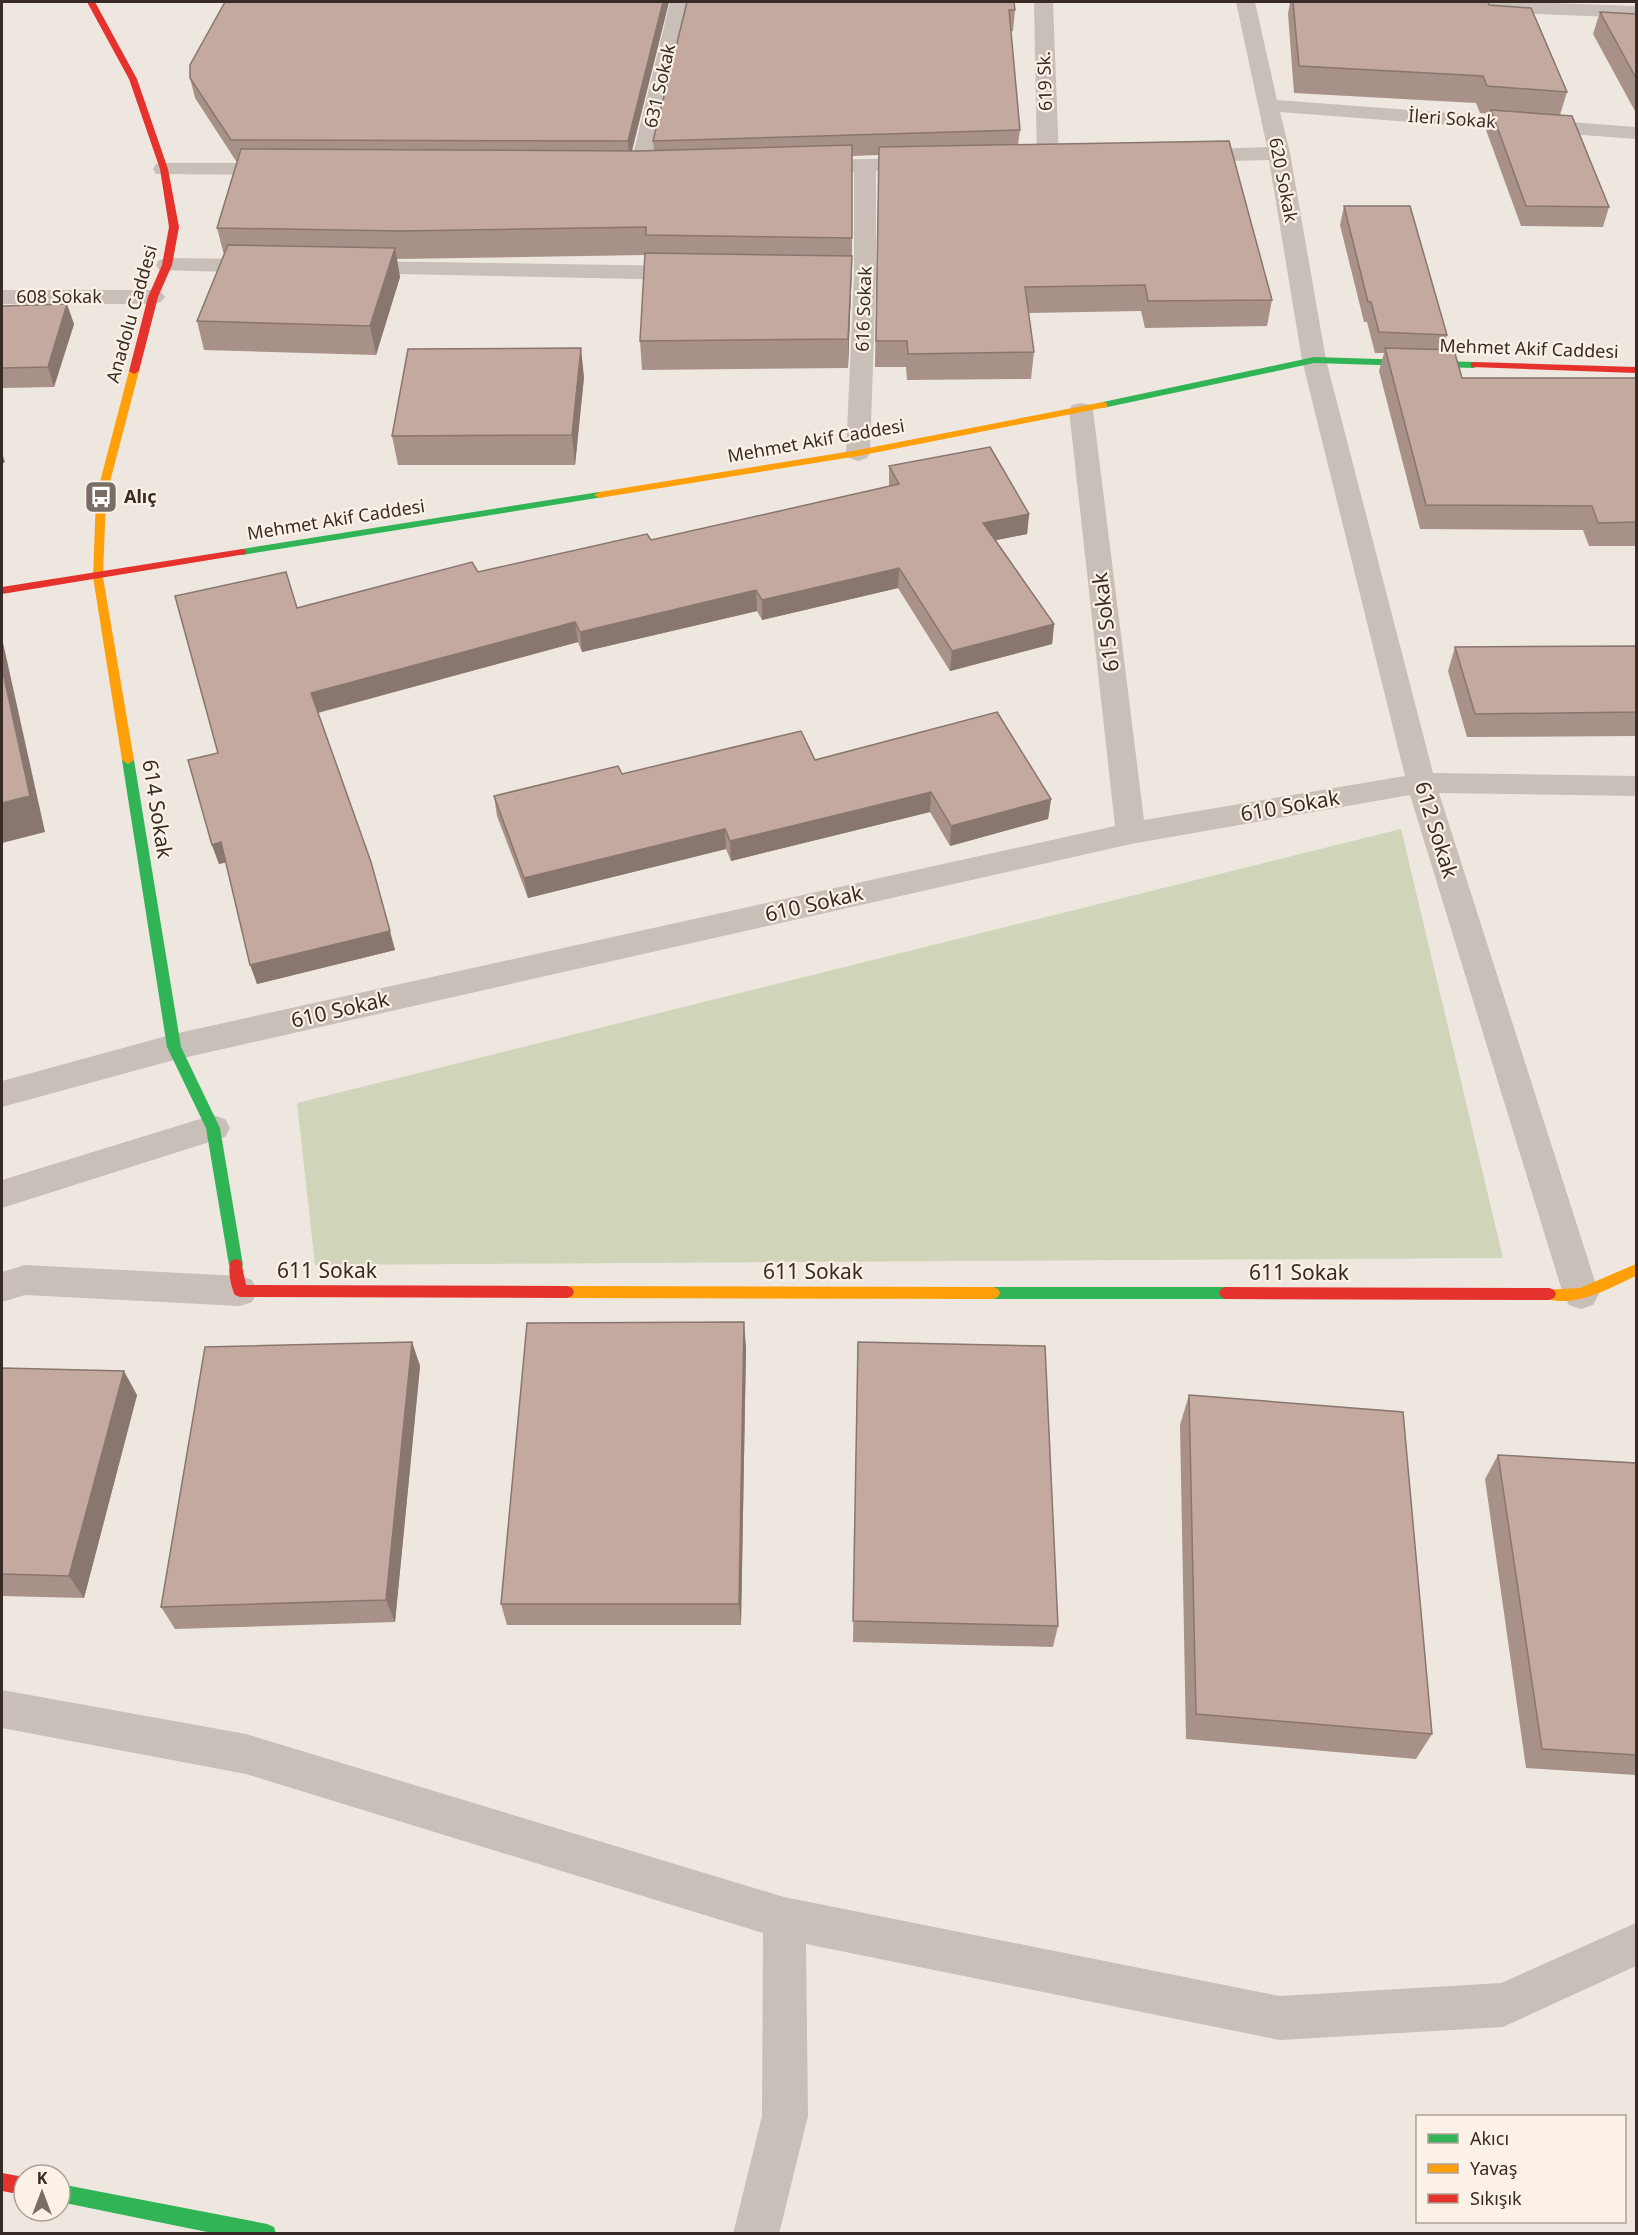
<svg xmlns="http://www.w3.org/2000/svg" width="1638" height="2235" font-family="'Noto Sans',sans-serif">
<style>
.green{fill:#d0d4b8}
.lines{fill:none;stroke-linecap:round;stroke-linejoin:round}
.lane{fill:#c7bfb8;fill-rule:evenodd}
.street{fill:#c7bfb8;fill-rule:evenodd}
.fast{fill:#30b455;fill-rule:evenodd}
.slow{fill:#ff9f0a;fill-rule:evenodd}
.jam{fill:#e5322d;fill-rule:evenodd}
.wall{fill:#a89189}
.shaded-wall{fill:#88766f}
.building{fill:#c3a99f;stroke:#88766f;stroke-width:1.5}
.labels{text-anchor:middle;stroke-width:4.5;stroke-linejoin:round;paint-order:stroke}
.far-street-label{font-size:18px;fill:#382b26;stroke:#fbf1e6}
.far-poi-label{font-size:18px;font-weight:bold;fill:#382b26;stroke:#fbf1e6;text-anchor:start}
.street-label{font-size:21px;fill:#382b26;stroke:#fbf1e6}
</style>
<rect width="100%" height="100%" fill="#eee7df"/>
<path class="green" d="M1401 829 1503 1258 315 1265 297 1103Z"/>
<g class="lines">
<g class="lane">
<path d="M167 258 262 259 270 261 273 266 270 271 262 273 159 270 156 265 159 260Z"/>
<path d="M357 261 685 266 693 268 696 273 693 278 685 280 349 273 346 268 349 263Z"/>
</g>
<g class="street">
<path d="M670 2H690L651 171 648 176 640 177 632 176 629 171Z"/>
<path d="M1034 2H1053L1059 161 1056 166 1048 167 1040 166 1037 161Z"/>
<path d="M1236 2H1255L1277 100 1636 127V139L1280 112 1290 153 1326 360 1433 773 1636 776V796L1439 793 1599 1294 1593 1305 1581 1309 1569 1305 1563 1294 1410 795 1131 844 174 1060 2 1107V1081L174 1034 1115 826 1069 410 1072 405 1081 403 1090 405 1093 410 1144 820 1405 776 1302 360 1269 160 1189 162 1181 161 1178 156 1181 151 1189 150 1267 147Z"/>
<path d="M1376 2H1521L1636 6V18L1386 8 1379 6Z"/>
<path d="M924 158 932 159 935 164 932 169 876 171V276L870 453 867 458 858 461 849 458 846 453 854 276V172L800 171 797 166 800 161 808 160Z"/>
<path d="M164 163H279L287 164 290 169 287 174 279 175 156 174 153 169 156 164Z"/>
<path d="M2 290H153L161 292 165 297 161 302 153 304H2Z"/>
<path d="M213 1115 225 1119 230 1128 225 1137 2 1208V1180Z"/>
<path d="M25 1265 240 1276 252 1280 258 1291 252 1302 240 1306 25 1295 2 1302V1272Z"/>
<path d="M2 1690 246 1734 784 1897 1280 1996 1501 1983 1636 1923V1966L1503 2027 1280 2040 806 1944 808 2116 779 2234H733L762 2116 763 1933 246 1774 2 1728Z"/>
</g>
<g class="fast">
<path d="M1314 357 1474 362 1479 365 1474 368 1314 363 1103 408 1098 405 1103 402Z"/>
<path d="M599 492 603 493V497L242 555 237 552 242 549Z"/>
<path d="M128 756 134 760 181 1047 220 1128 243 1265 241 1269 236 1271 231 1269 229 1265 206 1128 167 1047 122 760Z"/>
<path d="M993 1287H1226L1231 1289 1233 1293 1231 1297 1226 1299H993L988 1297 986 1293 988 1289Z"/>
<path d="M60 2184 267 2224 274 2227 276 2234H217L60 2202Z"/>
</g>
<g class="slow">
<path d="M134 368 139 371 106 497 103 577 134 760 128 764 122 760 93 577 96 497 129 371Z"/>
<path d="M1103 402 1107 403V407L858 456 599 498 594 495 599 492 858 450Z"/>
<path d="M1636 1264V1276C1609 1288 1575 1309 1544 1298L1542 1294 1544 1290 1580 1288Z"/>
<path d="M567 1286 993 1287 998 1289 1000 1293 998 1297 993 1299 567 1298 562 1296 560 1292 562 1288Z"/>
</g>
<g class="jam">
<path d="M87 2H95L137 79 168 169 179 227 172 265 158 297 139 371 134 374 129 371 148 297 162 265 169 227 160 169 129 79Z"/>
<path d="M1474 362 1636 367V373L1471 367V363Z"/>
<path d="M242 549 246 550V554L2 594V587Z"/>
<path d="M236 1259 241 1261 246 1285 567 1286 572 1288 574 1292 572 1296 567 1298 240 1297 235 1295C231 1287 227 1270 231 1261Z"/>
<path d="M1226 1287 1549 1288 1554 1290 1556 1294 1554 1298 1549 1300 1226 1299 1221 1297 1219 1293 1221 1289Z"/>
<path d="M2 2173 24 2177V2195L2 2191Z"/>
</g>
</g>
<g class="wall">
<path d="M669 2 632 151 654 150 653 141 687 2 1015 10 1013 31H1011L1020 130 1018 145 1272 300 1267 326 1145 328 1141 311 1028 313 1034 352 1031 379 907 380 906 367H875L879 155 852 156V267L848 368 642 370 640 341 645 255 397 259 400 277 376 355 204 350 197 321 224 255 217 228 237 161H236L195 98 190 78Z"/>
<path d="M1290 2H1488L1489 5 1567 92 1560 115 1609 207 1603 227 1521 226 1486 130 1490 114 1480 113 1476 103 1294 93 1288 14Z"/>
<path d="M1600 12 1636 14V113L1593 34Z"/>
<path d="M1344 206 1447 335 1443 350 1462 378H1636V546H1589L1583 530 1420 529 1379 371 1384 353H1375L1367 322H1364L1340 225Z"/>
<path d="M2 306 74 324 54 387 2 388Z"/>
<path d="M584 377 575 465H398L392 436Z"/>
<path d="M889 466 1029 514 1027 534 996 540 1054 624 1052 644 950 671 898 588 762 620 757 611 582 652 578 642 318 713 395 950 257 984 226 862 219 864 212 845 218 753 297 608 478 572 651 540 889 486Z"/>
<path d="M1636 646V736L1467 737 1448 671 1455 647Z"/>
<path d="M815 760 1051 799 1048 819 950 846 930 812 731 861 726 849 528 898 497 816 494 796 622 774Z"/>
<path d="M412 1342 420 1366 395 1622 175 1629 161 1607Z"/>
<path d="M858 1342 1058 1626 1053 1647 853 1642Z"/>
<path d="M746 1347 741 1625H507L501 1604Z"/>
<path d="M2 1368 137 1395 84 1598 2 1596Z"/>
<path d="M1189 1395 1432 1734 1416 1759 1186 1739 1180 1425Z"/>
<path d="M1498 1455 1636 1463V1775L1526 1768 1485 1479Z"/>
</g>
<g class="shaded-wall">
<path d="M663 2H669L629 162 628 141Z"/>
<path d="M395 248 400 277 376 355 370 326Z"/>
<path d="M852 256 851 285 848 368V339Z"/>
<path d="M67 304 74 324 54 387 48 367Z"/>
<path d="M581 348 584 377 575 465 572 435Z"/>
<path d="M2 453 5 462 2 464Z"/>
<path d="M1029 514 1027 534 982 543 983 523Z"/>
<path d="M899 568 898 588 762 620V600Z"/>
<path d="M756 590 757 611 582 652 580 632Z"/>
<path d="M575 622 578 642 316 713 311 693Z"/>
<path d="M1054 624 1052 644 950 671 952 651Z"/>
<path d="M2 638 45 832 2 843Z"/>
<path d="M931 792 930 812 731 861 730 841Z"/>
<path d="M1051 799 1048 819 950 846 951 826Z"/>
<path d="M725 829 726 849 528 898 524 878Z"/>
<path d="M221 842 228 862 219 864 212 845Z"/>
<path d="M390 931 395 950 257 984 250 965Z"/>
<path d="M744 1322 746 1347 741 1625 739 1604Z"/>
<path d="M412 1342 420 1366 395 1622 386 1600Z"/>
<path d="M124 1371 137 1395 84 1598 69 1576Z"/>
</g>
<g class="building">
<path d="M225 2H663L628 141 231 140 190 78V65Z"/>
<path d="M687 2H1014L1015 10H1009L1020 130 653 141Z"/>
<path d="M1293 2H1488L1489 5 1531 8 1567 92 1487 86 1483 76 1299 66Z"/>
<path d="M1600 12 1636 14V78Z"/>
<path d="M1491 110 1572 116 1609 207 1526 206Z"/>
<path d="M1229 141 1272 300 1148 301 1145 285 1025 287 1034 352 908 354 907 341H876L879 147Z"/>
<path d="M852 145V238L646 235V227L400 231 217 228 241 149 638 151Z"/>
<path d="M1344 206H1410L1447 335 1379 332 1371 302H1368Z"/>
<path d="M228 245 395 248 370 326 197 321Z"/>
<path d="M645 253 852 256 848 339 640 341Z"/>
<path d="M67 304 48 367 2 368V306Z"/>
<path d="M581 348 572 435 392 436 408 349Z"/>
<path d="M1385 348 1454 350 1462 378H1636V522L1598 523 1592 506 1426 505Z"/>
<path d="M990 447 1029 514 983 523 1054 624 952 651 899 568 762 600 756 590 580 632 575 622 311 693 371 862 390 931 250 965 221 842 212 845 188 760 218 753 175 596 286 572 297 608 472 562 478 572 647 534 651 540 899 484 889 466Z"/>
<path d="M1636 646V712L1475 714 1455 647Z"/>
<path d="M2 668 30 796 2 803Z"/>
<path d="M997 712 1051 799 951 826 931 792 730 841 725 829 524 878 494 796 618 766 622 774 801 731 815 760Z"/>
<path d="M744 1322 739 1604H501L527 1323Z"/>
<path d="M412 1342 386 1600 161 1607 205 1347Z"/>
<path d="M858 1342 1045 1346 1058 1626 853 1621Z"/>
<path d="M2 1368 124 1371 69 1576 2 1574Z"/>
<path d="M1189 1395 1403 1412 1432 1734 1196 1714Z"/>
<path d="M1498 1455 1636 1463V1755L1542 1749Z"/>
</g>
<defs>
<g id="bus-square" transform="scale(1.725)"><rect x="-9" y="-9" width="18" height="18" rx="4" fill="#786d67" stroke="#fbf1e6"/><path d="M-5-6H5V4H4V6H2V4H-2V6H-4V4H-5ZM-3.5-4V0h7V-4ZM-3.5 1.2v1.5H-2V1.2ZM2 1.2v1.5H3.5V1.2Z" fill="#fff"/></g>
</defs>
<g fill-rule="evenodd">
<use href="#bus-square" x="101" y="497"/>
</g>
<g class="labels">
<g class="far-street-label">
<text transform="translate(1045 81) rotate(-92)" y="6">619 Sk.</text>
<text transform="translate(660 86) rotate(-77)" y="6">631 Sokak</text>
<text transform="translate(1452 119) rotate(4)" y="6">İleri Sokak</text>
<text transform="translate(1283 180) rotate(79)" y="6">620 Sokak</text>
<text x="59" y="303">608 Sokak</text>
<text transform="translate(864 309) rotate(-88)" y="6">616 Sokak</text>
<text transform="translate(132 314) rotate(-74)" y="6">Anadolu Caddesi</text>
<text transform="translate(1529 349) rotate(2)" y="6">Mehmet Akif Caddesi</text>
<text transform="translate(816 441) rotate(-10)" y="6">Mehmet Akif Caddesi</text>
<text transform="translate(336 520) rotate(-9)" y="6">Mehmet Akif Caddesi</text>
</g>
<g class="far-poi-label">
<text x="124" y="503">Alıç</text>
</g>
<g class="street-label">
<text transform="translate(1106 622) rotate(-97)" y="7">615 Sokak</text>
<text transform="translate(1290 806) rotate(-10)" y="7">610 Sokak</text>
<text transform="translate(157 809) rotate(81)" y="7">614 Sokak</text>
<text transform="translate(1436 830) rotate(73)" y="7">612 Sokak</text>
<text transform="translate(814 904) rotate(-13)" y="7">610 Sokak</text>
<text transform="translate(340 1010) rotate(-13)" y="7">610 Sokak</text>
<text x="327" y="1278">611 Sokak</text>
<text x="813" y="1279">611 Sokak</text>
<text x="1299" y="1280">611 Sokak</text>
</g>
</g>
<rect width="1638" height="2235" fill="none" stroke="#382b26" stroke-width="6"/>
<rect x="1416" y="2115" width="210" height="108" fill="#fbf1e6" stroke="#ada299" stroke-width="1.5"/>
<rect x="1428" y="2134" width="30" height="9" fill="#30b455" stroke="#ada299" stroke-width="1.5"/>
<text x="1470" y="2145" font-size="18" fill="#382b26">Akıcı</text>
<rect x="1428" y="2164" width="30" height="9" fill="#ff9f0a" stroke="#ada299" stroke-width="1.5"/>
<text x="1470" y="2175" font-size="18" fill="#382b26">Yavaş</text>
<rect x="1428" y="2194" width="30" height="9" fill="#e5322d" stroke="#ada299" stroke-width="1.5"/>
<text x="1470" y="2205" font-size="18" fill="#382b26">Sıkışık</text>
<g transform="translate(42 2193)"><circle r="28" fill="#fbf1e6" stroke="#ada299" stroke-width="1.5"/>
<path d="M0-4.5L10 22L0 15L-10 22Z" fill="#786d67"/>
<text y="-9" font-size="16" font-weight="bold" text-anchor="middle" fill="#382b26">K</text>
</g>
</svg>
